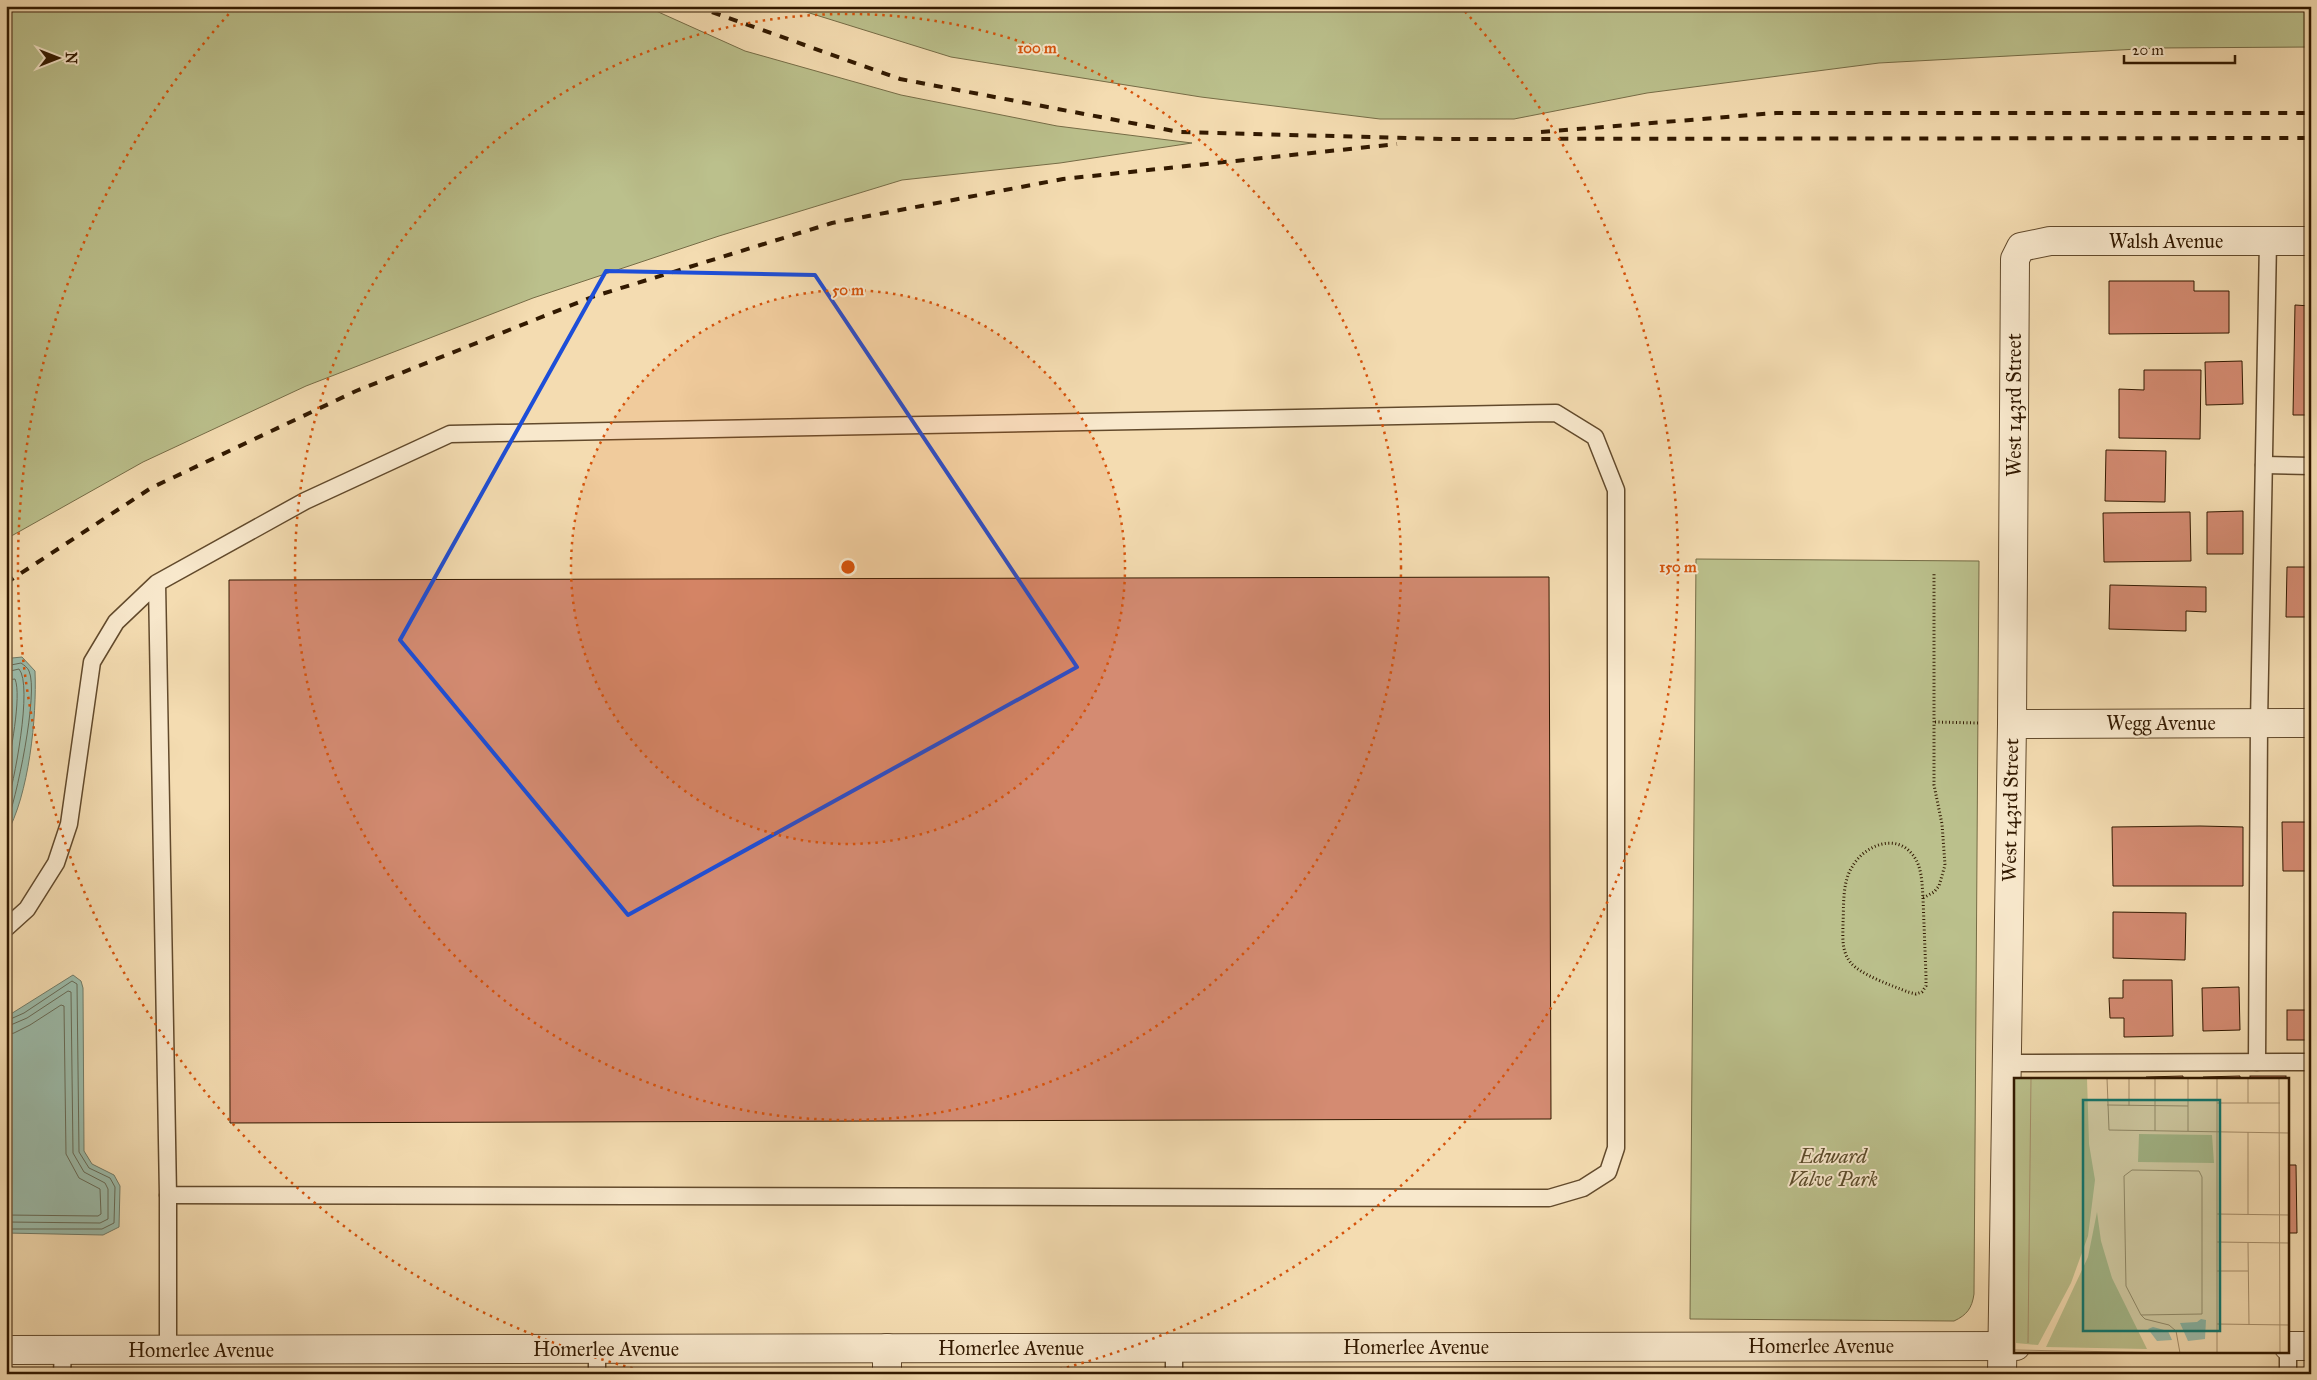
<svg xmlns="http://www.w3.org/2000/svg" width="2317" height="1380" font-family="'IM FELL Great Primer',serif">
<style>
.green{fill:#bbc08c;stroke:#766c46}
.water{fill:#9cbcab;stroke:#727b67}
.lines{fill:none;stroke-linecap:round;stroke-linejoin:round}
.shore{stroke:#676a56;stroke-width:1}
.building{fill:#d48b72;stroke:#321900}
.service-casing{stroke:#624a2c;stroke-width:19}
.minor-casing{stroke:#624a2c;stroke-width:30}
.path{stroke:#321900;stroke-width:3;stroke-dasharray:1 2.5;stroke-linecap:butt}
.service{stroke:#f8e8cc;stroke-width:16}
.minor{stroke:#f8e8cc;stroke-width:28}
.rail{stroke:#321900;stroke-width:4;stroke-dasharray:9 9;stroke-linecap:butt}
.marked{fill:none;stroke:#1d4ed8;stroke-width:4;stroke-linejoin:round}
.ring{fill:none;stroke:#d6530b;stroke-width:2.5;stroke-dasharray:2.5 5}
.labels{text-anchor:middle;stroke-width:4;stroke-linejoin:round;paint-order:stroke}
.street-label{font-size:20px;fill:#321900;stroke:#f8e8cc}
.park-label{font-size:20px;font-style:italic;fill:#5b4b2a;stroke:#f8e8cc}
.inset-road{fill:none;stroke:#a68e6a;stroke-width:1}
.view{fill:#0f766e;fill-opacity:0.15;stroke:#0f766e;stroke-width:2.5}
.inset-edge{fill:none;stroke:#321900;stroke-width:2.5}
.centre{fill:#d6530b;stroke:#f8e8cc;stroke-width:2.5}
.ring-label{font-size:15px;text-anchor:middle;font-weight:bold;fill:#d6530b;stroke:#f8e8cc;stroke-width:4;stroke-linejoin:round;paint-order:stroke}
</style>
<rect width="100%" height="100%" fill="#f4dcb1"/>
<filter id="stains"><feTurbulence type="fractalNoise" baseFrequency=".004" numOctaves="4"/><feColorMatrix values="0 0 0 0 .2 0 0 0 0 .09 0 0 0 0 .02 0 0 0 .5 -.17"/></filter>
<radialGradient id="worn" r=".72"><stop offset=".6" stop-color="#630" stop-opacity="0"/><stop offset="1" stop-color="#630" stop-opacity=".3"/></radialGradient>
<g class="green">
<path d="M6 6H645L745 51 901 95 1057 126 1192 143 1060 163 902 180 719 236 533 298 306 386 143 462 6 539Z"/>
<path d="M787 6H2311V47L2157 48 1879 63 1647 93 1514 119H1380L1201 97 951 57Z"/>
<path d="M1696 559 1979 561 1974 1294C1972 1308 1967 1315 1954 1321L1690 1319Z"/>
</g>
<g class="water">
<path d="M22 657 35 671C37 717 29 795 6 835V662L12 658Z"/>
<path d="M73 975 81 981 83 988 84 1151 92 1164 114 1175 120 1186 119 1227 103 1235 6 1233V1017Z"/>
</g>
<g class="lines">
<g class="shore">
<path d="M6 666 21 663C24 665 28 668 29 671 39 692 16 802 6 825"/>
<path d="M6 672 19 669C33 685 14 785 6 807"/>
<path d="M6 680 15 679C22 696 10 756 6 776"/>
<path d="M6 1021 24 1013 72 981 77 984 79 1152 89 1168 110 1178 115 1187 114 1223 102 1229H6"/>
<path d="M6 1027 27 1018 68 991 71 992 73 1153 84 1172 105 1183 108 1189V1219L100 1223 6 1222"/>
<path d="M6 1035 14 1033 30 1025 61 1005 64 1006 66 1154 79 1178 100 1189 101 1214 98 1216 6 1215"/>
</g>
</g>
<g class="building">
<path d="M2109 281H2194V291H2229V333L2109 334Z"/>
<path d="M2295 305 2311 306V415H2293Z"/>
<path d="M2242 361 2243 404 2206 405 2205 362Z"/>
<path d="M2144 370H2201L2200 439 2119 438V389L2144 390Z"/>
<path d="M2106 450 2166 451 2165 502 2105 501Z"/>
<path d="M2309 490H2311V533H2310Z"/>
<path d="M2243 511V554H2207V512Z"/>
<path d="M2190 512 2191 561 2104 562 2103 513Z"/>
<path d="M2287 567H2311V617H2286Z"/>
<path d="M1549 577 1551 1119 230 1123 229 580Z"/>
<path d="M2110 585 2206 587V612L2186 611V631L2109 629Z"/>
<path d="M2282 822H2311V871H2283Z"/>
<path d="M2200 826 2243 827V886H2113L2112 827Z"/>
<path d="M2113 912 2186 913 2185 960 2113 958Z"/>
<path d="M2123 980H2172L2173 1036 2124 1037V1018H2110L2109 998H2123Z"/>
<path d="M2239 987 2240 1030 2203 1031 2202 988Z"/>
<rect x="2287" y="1010" width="24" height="30"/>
<path d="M2183 1076V1079H2146V1077Z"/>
<path d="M2240 1076V1079H2204L2203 1077Z"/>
<rect x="2250" y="1076" width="36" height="3"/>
<path d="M2309 1161H2311V1229H2310Z"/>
<path d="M2288 1165H2296L2297 1233H2288Z"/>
</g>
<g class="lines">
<g class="service-casing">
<g id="service">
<path d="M2264 465 2311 466"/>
<path d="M6 928 27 909 56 863 69 824 92 662 116 622 157 583 305 501 450 434 1556 413 1595 437 1616 490V1148L1608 1172 1583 1188 1549 1198 168 1195 157 583"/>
<path d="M2257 1062 2259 723 2268 241"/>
<path d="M2007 1063 2311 1062"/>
<path d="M168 1195V1350"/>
<path d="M62 1374 63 1350"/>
<path d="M597 1374V1349"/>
<path d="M1174 1374V1348"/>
<path d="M2288 1374V1346"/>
</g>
</g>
<g class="minor-casing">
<g id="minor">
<path d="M2012 724 2311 723"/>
<path d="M2288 1346H2311"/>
<path d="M6 1350 2016 1346"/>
<path d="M887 1374V1348"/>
<path d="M2002 1374 2012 724 2015 259 2021 247 2050 241H2311"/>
</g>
</g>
<g class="path">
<path d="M1935 722 1979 723"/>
<path d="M1923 898 1926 976V986L1922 992 1916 994 1908 992C1893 986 1861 975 1851 963 1841 951 1843 937 1843 923 1844 906 1842 883 1852 867 1863 847 1894 832 1912 854 1922 865 1922 883 1923 898L1934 892 1939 886 1945 865 1942 824 1934 785V574"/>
</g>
<use href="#service" class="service"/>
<use href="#minor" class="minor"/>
<g class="rail">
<path d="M695 6 900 79 1179 132 1444 139 2311 138"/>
<path d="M1541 132 1776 113H2311"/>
<path d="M6 583 151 488 356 391 592 297 832 223 1063 179 1397 144"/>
</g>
</g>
<path class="marked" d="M606 271 815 275 1077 667 628 915 400 640Z"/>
<circle cx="848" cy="567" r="277" fill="#d6530b" fill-opacity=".12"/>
<g class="ring">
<circle cx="848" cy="567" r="277"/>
<circle cx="848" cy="567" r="553"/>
<path d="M647 1372A830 830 0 0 1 236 6M1460 6A830 830 0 0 1 1049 1372"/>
</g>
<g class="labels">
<g class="street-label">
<text x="2166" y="248">Walsh Avenue</text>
<text transform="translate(2014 405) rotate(-90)" y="7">West 143rd Street</text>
<text x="2161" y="730">Wegg Avenue</text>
<text transform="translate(2010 810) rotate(-89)" y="7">West 143rd Street</text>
<text x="1821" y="1353">Homerlee Avenue</text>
<text x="1416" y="1354">Homerlee Avenue</text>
<text x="1011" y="1355">Homerlee Avenue</text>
<text x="606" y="1356">Homerlee Avenue</text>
<text x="201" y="1357">Homerlee Avenue</text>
</g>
<g class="park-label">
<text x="1833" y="1163">Edward<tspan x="1833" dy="23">Valve Park</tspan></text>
</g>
</g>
<g transform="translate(2014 1078)">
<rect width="275" height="275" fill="#f4dcb1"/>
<path d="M0 0H73L75 66 81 102 74 158 57 205 24 267 2 265ZM125 56 198 57 200 85 124 84ZM83 134 87 163 98 200 133 271 32 269 74 179Z" fill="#bbc08c"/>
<path d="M187 241 192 242 191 261 174 263 166 245 183 244ZM139 249 154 253 158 262 143 263 134 251Z" fill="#9cbcab"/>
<path class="inset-road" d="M93 0 95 52 275 55M141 0V53M174 0V53M203 0V275M234 0V25M265 0 266 275M203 25H266M93 27 174 28M115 28V0M203 136 275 137M234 136V54M203 164 275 165M234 165 235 247M203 193H234M127 237 188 236V99L185 93 118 92 110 98 112 208 127 237 131 241 155 247 162 253 166 275M203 246 275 247M14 265 17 0M0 272 162 275"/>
<path class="view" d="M69 22H206V253H69Z"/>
<rect width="275" height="275" class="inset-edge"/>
</g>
<circle cx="848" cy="567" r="8" class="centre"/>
<g class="ring-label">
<text x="1037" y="53">100 m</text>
<text x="848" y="295">50 m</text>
<text x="1678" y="572">150 m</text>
</g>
<rect width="2317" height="1380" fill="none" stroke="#f4dcb1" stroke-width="25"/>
<rect x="8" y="8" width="2302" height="1365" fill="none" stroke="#321900" stroke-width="2.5"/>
<rect x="12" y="12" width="2292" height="1355" fill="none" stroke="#321900"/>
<g transform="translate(58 58) rotate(90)" stroke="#f8e8cc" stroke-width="4" paint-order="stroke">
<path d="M0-4L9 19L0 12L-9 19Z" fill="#321900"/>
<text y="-8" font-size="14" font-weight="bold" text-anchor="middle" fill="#321900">N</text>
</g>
<path d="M2124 55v8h111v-8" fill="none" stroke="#321900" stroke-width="2.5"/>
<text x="2132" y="55" font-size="15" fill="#321900" stroke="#f8e8cc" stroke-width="4" paint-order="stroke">20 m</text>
<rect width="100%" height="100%" filter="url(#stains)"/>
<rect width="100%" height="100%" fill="url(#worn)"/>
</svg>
